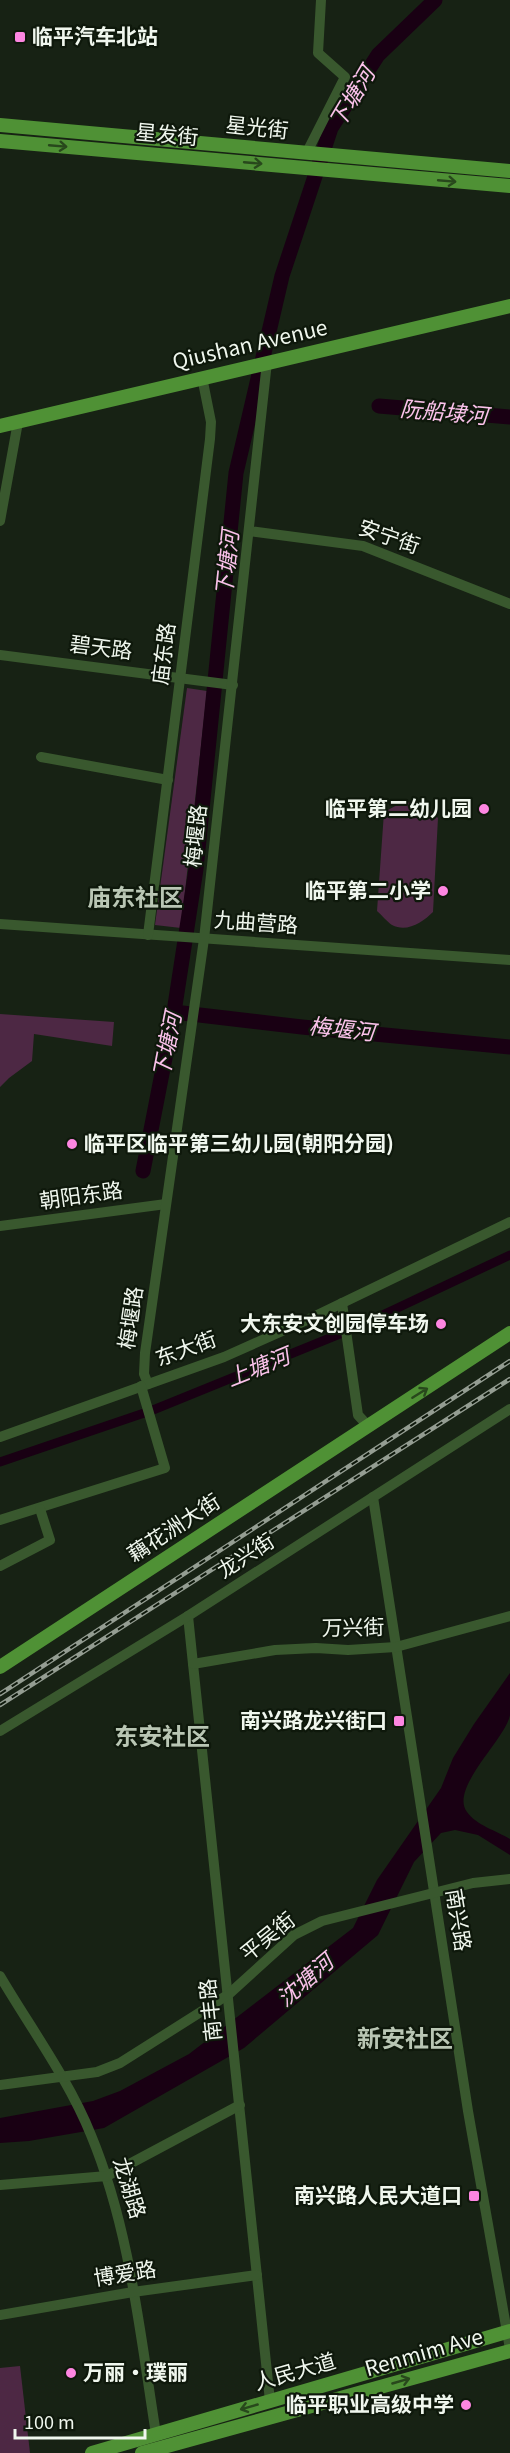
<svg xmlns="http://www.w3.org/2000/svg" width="510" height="2453" font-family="Georgia,'Noto Sans SC',serif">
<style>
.green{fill:#4d2844}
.water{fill:#190013}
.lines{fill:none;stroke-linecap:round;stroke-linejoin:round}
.canal{stroke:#190013;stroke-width:9}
.river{stroke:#190013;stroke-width:15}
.minor{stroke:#39582e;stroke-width:10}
.major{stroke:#4f9135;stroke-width:14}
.rail-casing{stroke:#949d92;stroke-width:4.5}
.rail{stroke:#0e180b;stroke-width:2;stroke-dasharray:7;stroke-linecap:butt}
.oneway{stroke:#28481c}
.poi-dot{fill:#fd86e1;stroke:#0e180b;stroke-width:2}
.labels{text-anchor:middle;stroke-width:4.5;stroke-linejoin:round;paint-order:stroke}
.poi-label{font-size:21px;font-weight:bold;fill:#f0f7ee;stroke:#0e180b;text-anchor:end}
.street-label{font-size:21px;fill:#f0f7ee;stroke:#0e180b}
.water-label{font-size:22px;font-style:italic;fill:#fbc2eb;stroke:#0e180b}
.quarter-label{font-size:24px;font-weight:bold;fill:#b9c6b4;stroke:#0e180b}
</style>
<rect width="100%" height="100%" fill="#172214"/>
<g class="green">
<path d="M187 688 207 691 181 928 155 925Z"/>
<path d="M403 802 423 804 438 818 433 912C423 922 407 933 392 925 387 922 382 915 377 911L384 812Z"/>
<path d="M0 1014 114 1022 112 1046 34 1034 32 1061 9 1078 0 1087Z"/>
<path d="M20 2366 30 2453H0V2368Z"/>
</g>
<path class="water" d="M510 1673C510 1686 510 1702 510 1715 506 1739 449 1788 467 1812 476 1825 497 1831 510 1839V1855L478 1835 455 1830 441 1833 414 1862 378 1935 244 2048 104 2128 29 2141 0 2143V2118L93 2101 120 2091 189 2054 353 1928 377 1880 441 1788 453 1758 474 1724Z"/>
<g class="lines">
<path class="canal" d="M0 1462 153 1410 357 1327 510 1255"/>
<g class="river">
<path d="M379 406 510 417"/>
<path d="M174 1012 302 1027 510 1047"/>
<path d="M143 1171 174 1012 196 869 236 473 282 276 331 128 378 55 435 0"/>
</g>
<g class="minor">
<path d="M306 154 345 77 318 53 321 0"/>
<path d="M0 521 18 422"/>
<path d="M249 531 363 546 510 604"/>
<path d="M0 655 233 685"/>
<path d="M41 757 168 780"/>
<path d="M0 924 510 960"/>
<path d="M148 935 210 439 211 422 202 377"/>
<path d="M0 1226 166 1204"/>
<path d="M342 1303 358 1415 369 1427"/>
<path d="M148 1384 144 1374 145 1353 204 939 267 362"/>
<path d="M0 1437 224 1357 307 1320 510 1222"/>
<path d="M373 1497 468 2111 510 2349"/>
<path d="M0 1520 165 1468 141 1386"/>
<path d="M0 1566 50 1540 40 1509"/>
<path d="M188 1616 270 2401"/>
<path d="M193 1664 275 1650 316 1648 348 1650 396 1647 510 1616"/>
<path d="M0 1731 188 1616 510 1409"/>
<path d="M0 1976C30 2027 69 2080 91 2135 130 2229 140 2334 156 2434"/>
<path d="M0 2085 97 2072 120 2063 229 1994 294 1935 322 1921 473 1883 510 1879"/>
<path d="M0 2185 107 2176 240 2105"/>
<path d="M0 2315 133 2292 257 2275"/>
</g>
<g class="major">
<path d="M0 125 510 171"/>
<path d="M0 141 510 186"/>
<path d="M0 426 510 306"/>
<path d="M0 1667 510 1333"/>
<path d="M92 2453 510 2331"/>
<path d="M142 2453 510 2351"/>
</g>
<g class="rail-casing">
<g id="rail">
<path d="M0 1694 510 1361"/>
<path d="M0 1705 510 1379"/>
</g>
</g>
<use href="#rail" class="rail"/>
</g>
<defs><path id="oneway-shaft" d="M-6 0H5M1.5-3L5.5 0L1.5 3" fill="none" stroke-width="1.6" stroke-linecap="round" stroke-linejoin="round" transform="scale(1.5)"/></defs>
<g class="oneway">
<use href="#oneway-shaft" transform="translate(58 146) rotate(5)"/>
<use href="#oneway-shaft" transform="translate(253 163) rotate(5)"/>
<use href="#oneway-shaft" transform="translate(447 181) rotate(5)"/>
<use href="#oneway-shaft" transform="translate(420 1393) rotate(-32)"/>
<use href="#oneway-shaft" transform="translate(401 2381) rotate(-16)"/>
<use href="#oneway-shaft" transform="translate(249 2407) rotate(164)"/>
</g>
<g class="poi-dot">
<rect x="14" y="31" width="12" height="12" rx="3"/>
<circle cx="484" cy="809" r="6"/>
<circle cx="443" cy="891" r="6"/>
<circle cx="72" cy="1144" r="6"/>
<circle cx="441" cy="1324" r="6"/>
<rect x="393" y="1715" width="12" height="12" rx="3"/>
<rect x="468" y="2190" width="12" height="12" rx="3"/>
<circle cx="71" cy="2373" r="6"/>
<circle cx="466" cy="2405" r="6"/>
</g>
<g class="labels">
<g class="poi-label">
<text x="32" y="44" text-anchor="start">临平汽车北站</text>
<text x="472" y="816">临平第二幼儿园</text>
<text x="431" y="898">临平第二小学</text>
<text x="84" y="1151" text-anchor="start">临平区临平第三幼儿园(朝阳分园)</text>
<text x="429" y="1331">大东安文创园停车场</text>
<text x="387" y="1728">南兴路龙兴街口</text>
<text x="462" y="2203">南兴路人民大道口</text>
<text x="83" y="2380" text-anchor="start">万丽·璞丽</text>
<text x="454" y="2412">临平职业高级中学</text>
</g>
<g class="street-label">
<text transform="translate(257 128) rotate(6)" y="7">星光街</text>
<text transform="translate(167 135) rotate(5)" y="7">星发街</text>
<text transform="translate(250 345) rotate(-13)" y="7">Qiushan Avenue</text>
<text transform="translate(389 537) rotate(19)" y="7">安宁街</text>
<text transform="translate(101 648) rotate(7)" y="7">碧天路</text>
<text transform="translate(164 654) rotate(-83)" y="7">庙东路</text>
<text transform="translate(196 836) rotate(-84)" y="7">梅堰路</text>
<text transform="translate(256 923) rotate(4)" y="7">九曲营路</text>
<text transform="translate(81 1196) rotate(-8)" y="7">朝阳东路</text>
<text transform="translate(131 1318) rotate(-82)" y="7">梅堰路</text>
<text transform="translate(186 1349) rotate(-20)" y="7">东大街</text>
<text transform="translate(174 1528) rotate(-33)" y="7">藕花洲大街</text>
<text transform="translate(246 1556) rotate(-33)" y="7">龙兴街</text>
<text transform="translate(353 1628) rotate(-1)" y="7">万兴街</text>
<text transform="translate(458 1920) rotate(81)" y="7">南兴路</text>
<text transform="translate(268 1937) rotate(-39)" y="7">平吴街</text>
<text transform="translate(211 2010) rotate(-96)" y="7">南丰路</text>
<text transform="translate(129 2188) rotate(73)" y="7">龙湖路</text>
<text transform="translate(125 2274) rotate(-9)" y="7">博爱路</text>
<text transform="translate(424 2353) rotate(-16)" y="7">Renmim Ave</text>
<text transform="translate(295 2372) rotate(-16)" y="7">人民大道</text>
</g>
<g class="water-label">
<text transform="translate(352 97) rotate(-59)" y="8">下塘河</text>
<text transform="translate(444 412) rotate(5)" y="8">阮船埭河</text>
<text transform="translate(227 563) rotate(-84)" y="8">下塘河</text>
<text transform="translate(342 1029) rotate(6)" y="8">梅堰河</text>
<text transform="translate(167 1045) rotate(-79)" y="8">下塘河</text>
<text transform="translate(258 1367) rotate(-22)" y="8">上塘河</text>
<text transform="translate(305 1980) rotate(-41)" y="8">沈塘河</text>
</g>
<g class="quarter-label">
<text x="135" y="906">庙东社区</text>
<text x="162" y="1745">东安社区</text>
<text x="405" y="2047">新安社区</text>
</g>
</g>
<path d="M15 2429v9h130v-9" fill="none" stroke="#f0f7ee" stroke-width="3"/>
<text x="24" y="2429" font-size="18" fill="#f0f7ee" stroke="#0e180b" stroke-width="4.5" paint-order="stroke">100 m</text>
</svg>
